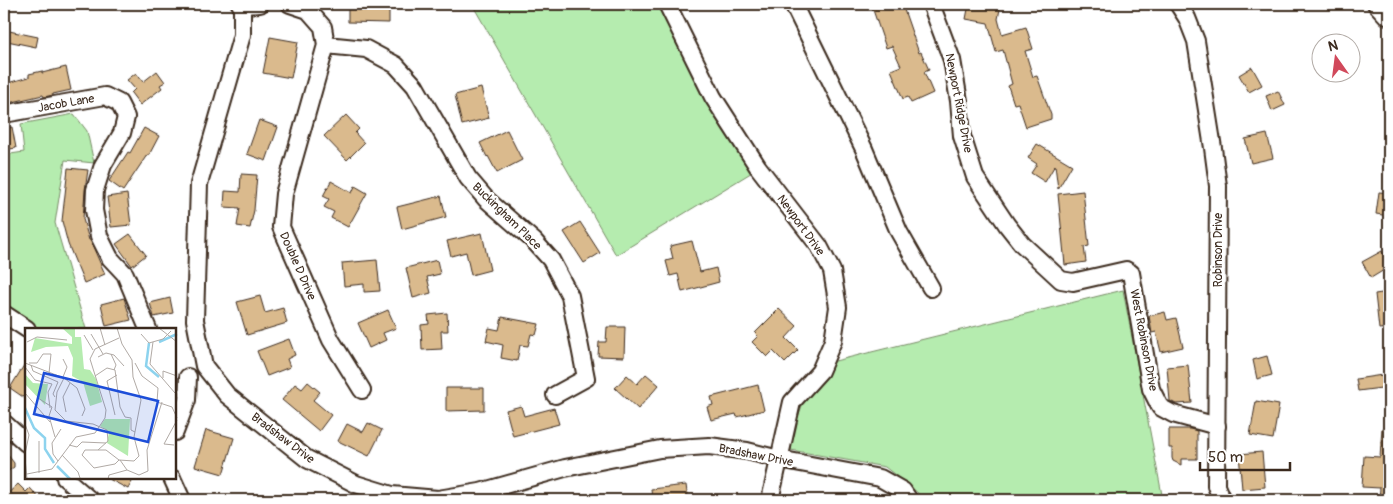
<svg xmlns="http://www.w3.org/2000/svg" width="1393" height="504" font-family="Pangolin,sans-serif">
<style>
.green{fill:#b5ecaf;stroke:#788b66}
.building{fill:#daba8d;stroke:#3b2a1e}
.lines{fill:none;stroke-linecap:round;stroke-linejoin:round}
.minor-casing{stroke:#3b2a1e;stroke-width:20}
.minor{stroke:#fff;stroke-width:16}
.labels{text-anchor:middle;stroke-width:5;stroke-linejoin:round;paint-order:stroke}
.street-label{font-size:12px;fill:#3b2a1e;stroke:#fff}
.inset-river{fill:none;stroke:#8dd3ee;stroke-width:2.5}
.inset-road{fill:none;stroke:#b1aaa5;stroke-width:1}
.view{fill:#1d4ed8;fill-opacity:0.15;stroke:#1d4ed8;stroke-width:2.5}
.inset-edge{fill:none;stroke:#3b2a1e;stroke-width:2.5}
</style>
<rect width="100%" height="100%" fill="#fff"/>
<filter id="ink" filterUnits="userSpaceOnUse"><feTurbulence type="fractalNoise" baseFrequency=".02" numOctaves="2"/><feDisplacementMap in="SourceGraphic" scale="10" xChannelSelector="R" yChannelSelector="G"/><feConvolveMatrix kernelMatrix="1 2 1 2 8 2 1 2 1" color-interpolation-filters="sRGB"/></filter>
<g filter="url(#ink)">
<g class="green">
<path d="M472 4H660L754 171 616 255Z"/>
<path d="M74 114 87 131 94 163 65 160 55 223 86 329H38L4 306V155L24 152 21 124Z"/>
<path d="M1123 290 1163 500H921L918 493 885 467 791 450 793 430 803 403 831 362Z"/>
</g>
<g class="building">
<path d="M348 4H389V23L348 22Z"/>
<path d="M871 4H902L919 53 921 52 929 70 924 72 933 93 911 103 908 97 903 99 891 70 901 66 892 46 886 48Z"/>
<path d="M969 4H1001L998 19 1002 34 1026 27 1033 49 1025 51 1033 77 1037 76 1051 115V119L1026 127 1018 103 1014 104 1008 86 1012 84 1003 50 996 52 988 23 966 19Z"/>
<path d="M9 31 38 37 36 47 7 41Z"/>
<path d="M270 37 298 42 291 78 263 73Z"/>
<path d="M66 67 71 90 53 94V95L44 97 43 95 4 104V84L29 77V74L42 71V73Z"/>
<path d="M1252 67 1262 85 1249 92 1239 75Z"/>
<path d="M157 71 165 82 160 85 162 88 140 105 131 93 135 89 127 80 136 73 143 82Z"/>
<path d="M481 88 489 118 462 125 455 95Z"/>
<path d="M1278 91 1285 105 1272 111 1266 96Z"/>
<path d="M346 115 359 129 355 133 364 143 347 160 324 136Z"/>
<path d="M259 120 278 127 266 161 247 154Z"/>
<path d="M12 127 16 148 4 150V129Z"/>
<path d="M144 128 159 136 149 155H147L123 191 109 181 128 152 130 153Z"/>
<path d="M507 130 522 160 497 173 488 156 487 157 480 143Z"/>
<path d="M1267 134 1273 158 1251 163 1245 139Z"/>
<path d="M1037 144 1072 165 1058 189 1055 165 1045 182 1031 173 1037 164 1028 158Z"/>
<path d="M68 168 88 170 85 190 83 219 89 240H90L105 274 84 283 68 244 62 221Z"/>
<path d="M241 174 257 175 254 210 250 228 237 226 240 208 224 207 225 191 240 192Z"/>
<path d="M331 181 352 193 355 186 367 193 348 227 331 218 334 212 324 207 329 199 323 196Z"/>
<path d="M1083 191 1089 246 1084 247 1086 262 1065 265 1058 194Z"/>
<path d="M1379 192 1389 193V216L1376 214Z"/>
<path d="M127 194 131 225 111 227 107 197Z"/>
<path d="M441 196 446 217 402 229 397 207Z"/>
<path d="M580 222 600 253 584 263 564 232Z"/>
<path d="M482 233 490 270 471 275 466 252 451 256 447 241Z"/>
<path d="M130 234 146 255 132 266 116 244Z"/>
<path d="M692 241 700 272 716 268 719 282 682 292 678 274 670 276 666 261 673 259 670 246Z"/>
<path d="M1382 251 1385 257 1389 255V267L1371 278 1362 262Z"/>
<path d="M377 260 380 291 364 292V284L344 286 342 263Z"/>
<path d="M437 260 440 274 427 277 431 293 413 298 406 268Z"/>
<path d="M1389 292V328L1379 329 1375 294Z"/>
<path d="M260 296 265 313 283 308 287 323 247 335 237 302Z"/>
<path d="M124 298 131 320 106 326 101 304Z"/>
<path d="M170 298 173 313 154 317 150 303Z"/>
<path d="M779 309 797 326 786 338 798 350 785 363 773 351 767 357 752 342 758 336 755 333Z"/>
<path d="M388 310 396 328 383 333 386 340 369 348 358 323Z"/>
<path d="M1165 312 1167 320 1176 318 1183 347 1161 352 1156 332 1152 333 1149 316Z"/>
<path d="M447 313 448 331H441L442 349 422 350 421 325 429 324 428 315Z"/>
<path d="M502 317 539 324 536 335 531 334 528 346 520 345 517 361 501 358 503 345 486 341 489 328 499 330Z"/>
<path d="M607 327H625L624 357 598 356 599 342H606Z"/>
<path d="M289 339 295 355 287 359 290 367 267 376 257 351Z"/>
<path d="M1267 356 1272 375 1257 379 1253 360Z"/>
<path d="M26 362V399L10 388Z"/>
<path d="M1188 365 1192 403 1176 404 1170 401 1167 367Z"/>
<path d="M646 374 659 385 638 409 615 388 627 375 637 384Z"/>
<path d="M1389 374V387L1358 391 1356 379Z"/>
<path d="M308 382 320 392 313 400 331 415 319 431 282 400 295 384 302 389Z"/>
<path d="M758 385 764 410 737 417 736 414 711 420 707 407 713 405 711 397Z"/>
<path d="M446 388H484V410L446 411Z"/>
<path d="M1256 401 1279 405 1273 439 1250 435Z"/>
<path d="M521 406 524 416 554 408 559 424 513 436 506 410Z"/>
<path d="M368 423 382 430 369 456 338 441 347 424 363 432Z"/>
<path d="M1382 428H1389V500H1379L1380 488 1362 487 1364 456 1380 457Z"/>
<path d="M1169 429H1190L1197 431V459H1181V465L1173 461 1172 458V448H1169Z"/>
<path d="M206 430 234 438 223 474 195 466Z"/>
<path d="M4 450 14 463V467L4 474Z"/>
<path d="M1262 452 1265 487 1242 489 1239 454Z"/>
<path d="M107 478H134L128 489Z"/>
<path d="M18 484 26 492 30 488 41 500H4V497Z"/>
<path d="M686 485 688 500H652L651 489Z"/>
</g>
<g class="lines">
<g class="minor-casing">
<g id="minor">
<path d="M240 4 242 5V35L199 184 195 320 204 366 227 395 307 459 356 484 392 495 438 499 480 492 565 468 660 449 709 446 747 451 779 459 880 478 903 491 909 500"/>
<path d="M290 4 308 10 323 27 326 45 366 49 396 65 415 86 468 178 486 199 534 241 551 260 570 296 586 378 555 395"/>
<path d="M667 4 713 97 758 167 819 246 832 271 838 307 833 341 820 371 792 402 770 500"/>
<path d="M793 4 864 149 899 232 931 288"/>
<path d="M931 4 952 60 959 101 962 136 975 177 1007 225 1022 244 1061 280 1073 282 1126 270 1131 273 1151 389 1160 407 1173 414 1217 426"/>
<path d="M1178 4 1187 18 1196 41 1213 148 1218 186 1216 486 1222 500"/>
<path d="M1376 4 1387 16H1389"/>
<path d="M242 5 260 4"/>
<path d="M326 45 284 194 281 227 331 340 362 390"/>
<path d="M4 114 105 96 119 103 126 117 122 133 103 165 95 190 94 210 99 236 110 258 125 274 148 329"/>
<path d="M4 314 27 329"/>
<path d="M4 423 26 443"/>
<path d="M175 432 187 400 188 377"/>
<path d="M65 478 90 500"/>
<path d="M172 478 182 500"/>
</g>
</g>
<use href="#minor" class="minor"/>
</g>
</g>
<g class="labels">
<g class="street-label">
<text transform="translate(66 103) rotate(-10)" y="4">Jacob Lane</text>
<text transform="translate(959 103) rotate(79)" y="4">Newport Ridge Drive</text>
<text transform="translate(507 216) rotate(44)" y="4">Buckingham Place</text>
<text transform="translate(801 225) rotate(54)" y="4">Newport Drive</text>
<text transform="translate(1218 250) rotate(-90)" y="4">Robinson Drive</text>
<text transform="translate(298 266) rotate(66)" y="4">Double D Drive</text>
<text transform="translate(1144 340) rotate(79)" y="4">West Robinson Drive</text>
<text transform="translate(283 438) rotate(37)" y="4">Bradshaw Drive</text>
<text transform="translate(756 455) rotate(11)" y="4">Bradshaw Drive</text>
</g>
</g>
<g transform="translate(25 328)">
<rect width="151" height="151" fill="#fff"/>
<path d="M37 0H50V9H56L59 41 65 42 71 51 77 74 65 78 58 54 47 48 48 30 43 18 21 19 6 24 10 10 47 16V9ZM0 46 8 55 23 56 20 77 0 56ZM80 91H105L103 128 82 115 84 104 75 98Z" fill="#b5ecaf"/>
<path class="inset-river" d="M134 14 152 6M124 15 121 38 134 49M0 80 9 100 20 110V121L29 135M32 138 45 151"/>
<path class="inset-road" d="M75 0 80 17M92 0 97 16 107 32 108 49 116 72 109 109 114 128 109 133 94 132M134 0 152 14M66 6 78 26M116 6 124 15 138 11 146 3M59 7 68 22M2 14 12 9 42 12M128 14 125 36 150 65M86 26 91 37 89 42M73 29 81 25 89 27 99 38M0 35 39 50 32 64 30 82 41 93 68 96 82 102 83 113 73 122M4 35H12L18 26H26L24 45M110 35 117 48 133 60 132 74 147 79 152 90M6 37 8 43 33 54 28 66 30 69M0 39 10 52 27 56 23 64 25 80M70 48 82 40 90 42 95 79 100 89 106 90V102L110 104M38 49 42 39 38 31M39 50 52 60 60 81 57 88M138 50V43L152 48M0 65 25 94M13 70 27 79M27 79 24 88 30 109M41 84 38 69 45 55M90 87 82 53 92 47M0 96 4 107 0 126M44 117 52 119 57 114 81 115M149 117 139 116 152 92M60 122H81L94 132 90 136 69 140 57 127ZM37 127 53 144 55 150M0 130 2 151M95 132 102 142 114 147 123 143 122 122 137 74M33 133 28 126 27 115 36 101M14 145V113M2 146 27 141 51 109 70 105 80 90 81 82 65 31 70 21 94 10M83 151 84 147 102 142"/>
<path class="view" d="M19 45 133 73 123 114 9 86Z"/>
<rect width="151" height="151" class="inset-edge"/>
</g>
<rect width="1393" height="504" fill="none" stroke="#fff" stroke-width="20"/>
<rect x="10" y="10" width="1373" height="484" fill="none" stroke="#3b2a1e" stroke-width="2" filter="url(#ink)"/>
<g transform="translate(1336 58) rotate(346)"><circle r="24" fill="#ffffff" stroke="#b1aaa5"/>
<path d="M0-4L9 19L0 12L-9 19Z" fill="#d1495b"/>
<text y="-8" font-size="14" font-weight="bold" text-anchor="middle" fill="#3b2a1e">N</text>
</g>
<path d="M1200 462v8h90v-8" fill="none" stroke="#3b2a1e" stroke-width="2.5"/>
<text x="1208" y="462" font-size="15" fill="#3b2a1e" stroke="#ffffff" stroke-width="4" paint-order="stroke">50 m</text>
</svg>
